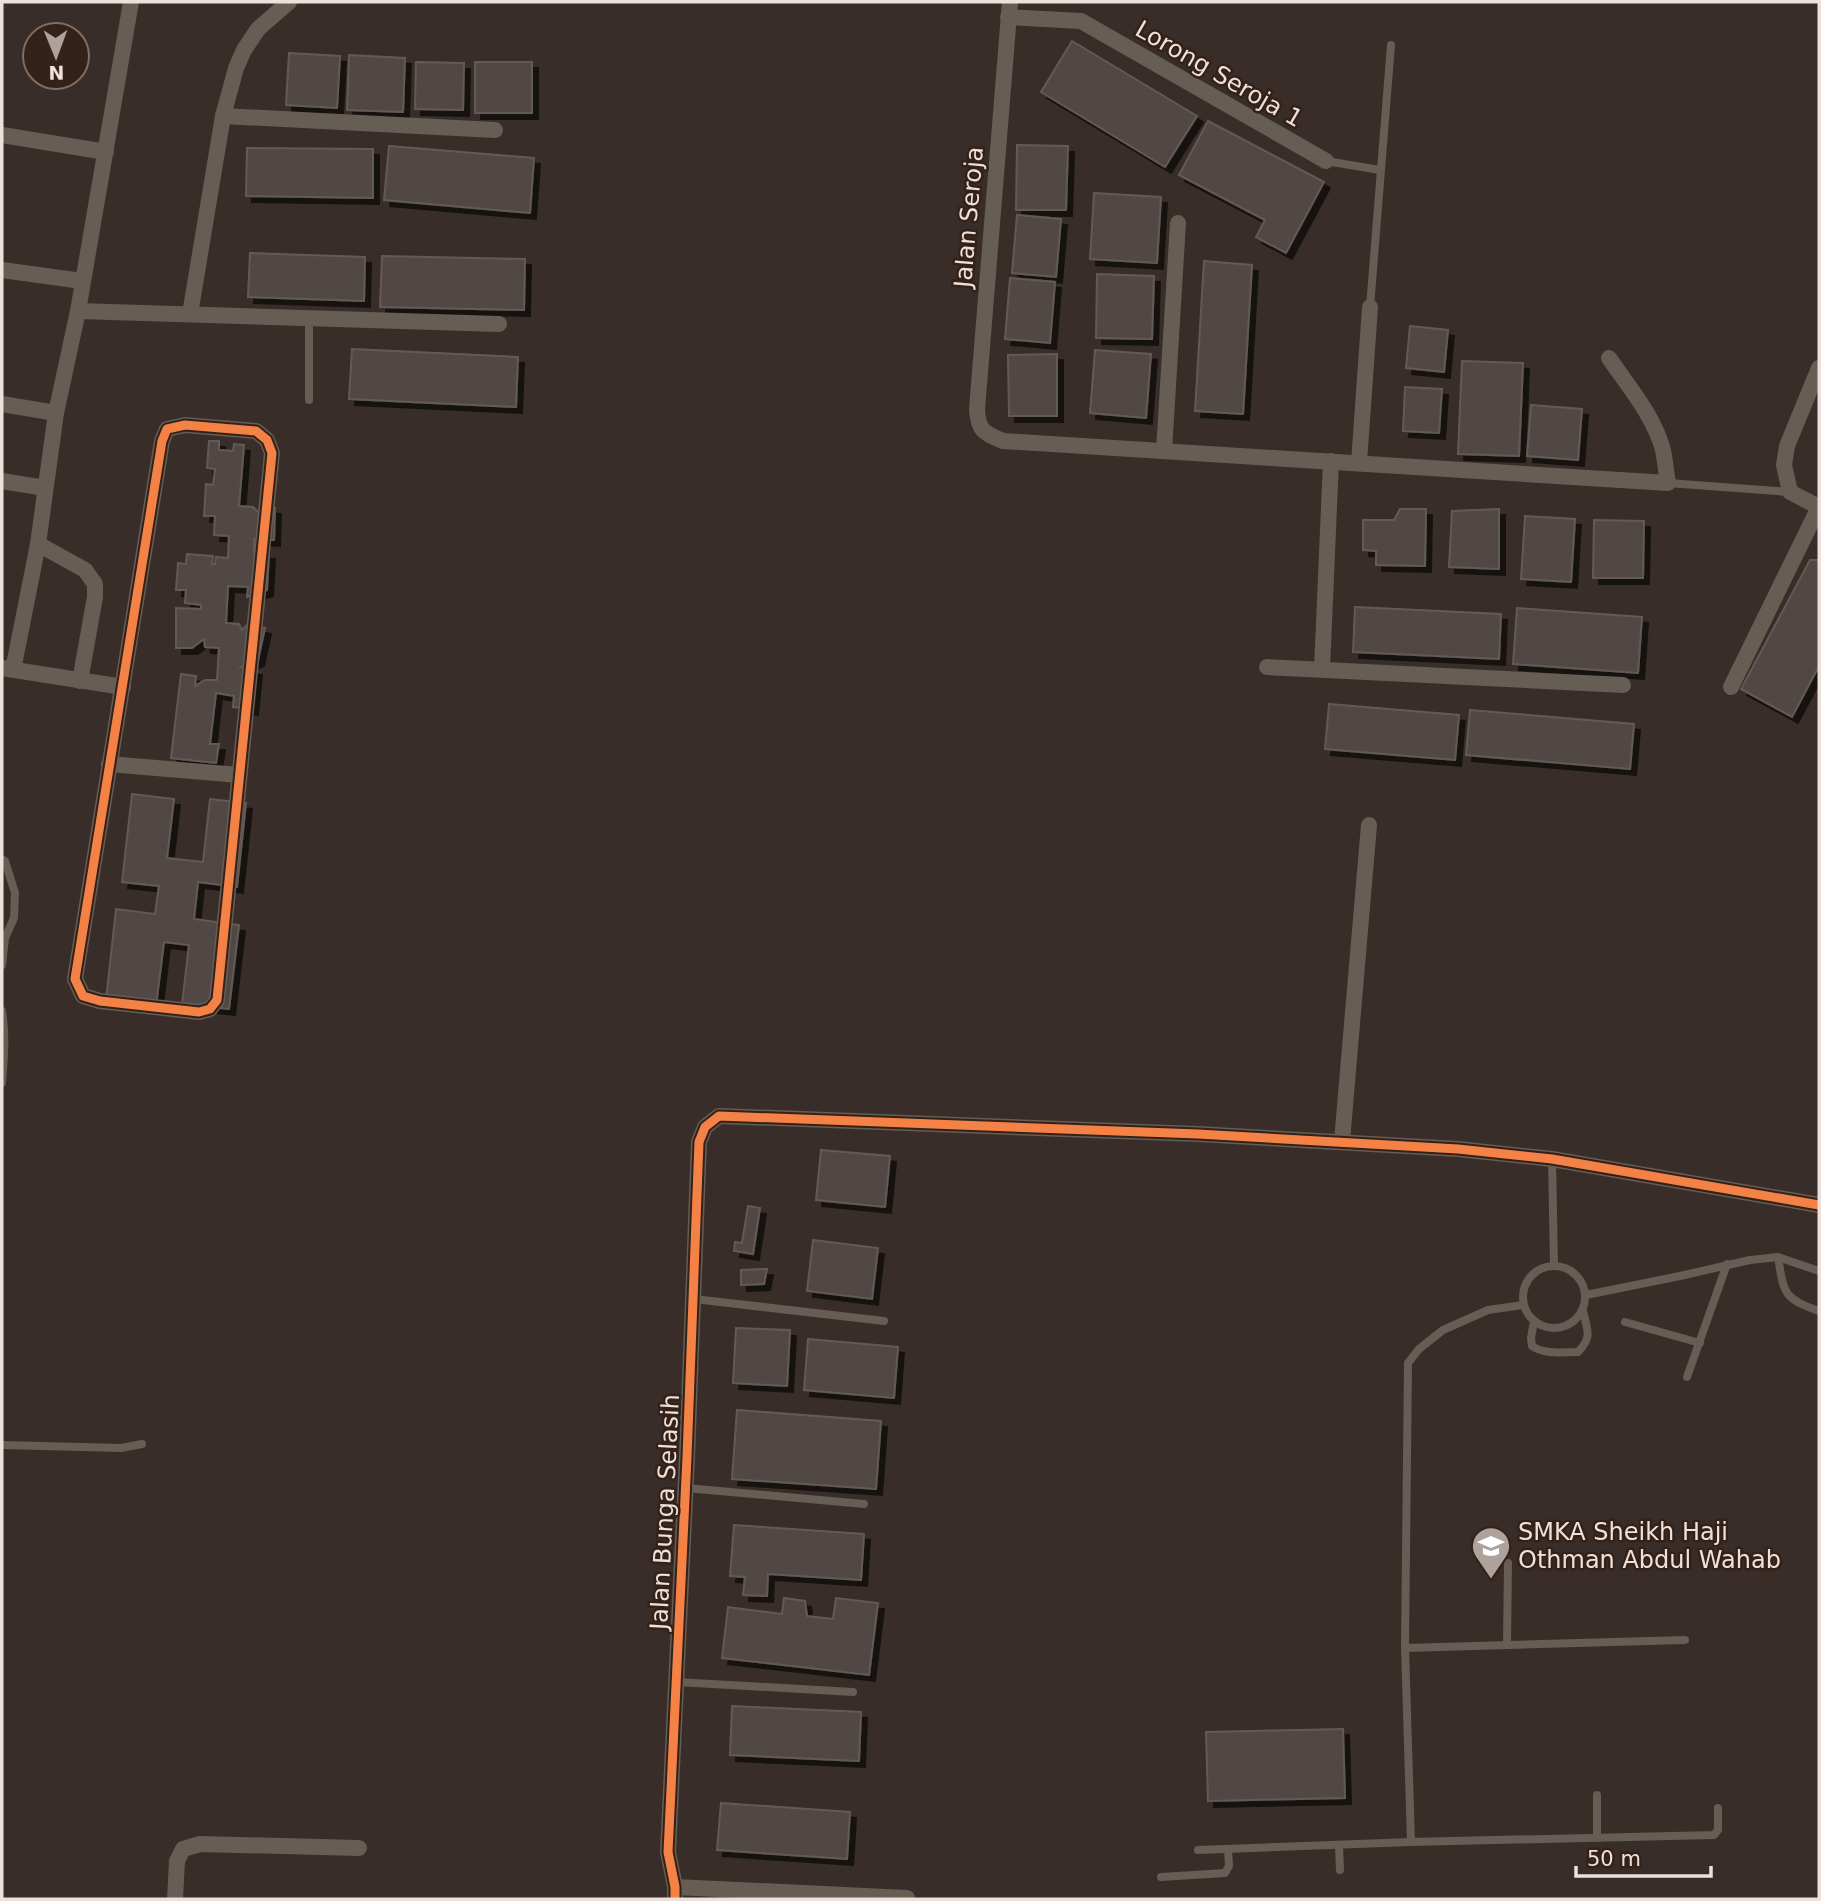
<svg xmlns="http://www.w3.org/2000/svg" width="1821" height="1901" font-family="'DejaVu Sans',sans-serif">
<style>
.building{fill:#514745;stroke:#645a57;stroke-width:2;filter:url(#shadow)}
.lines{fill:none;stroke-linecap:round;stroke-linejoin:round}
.service{stroke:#665d55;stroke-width:8}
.minor{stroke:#665d55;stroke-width:16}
.cycleway-casing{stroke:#342118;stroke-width:13}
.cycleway{stroke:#f48246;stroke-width:9}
.labels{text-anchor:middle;stroke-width:5;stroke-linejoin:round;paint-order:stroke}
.street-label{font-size:24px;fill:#eee1db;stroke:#342118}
.poi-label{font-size:24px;fill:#eee1db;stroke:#342118;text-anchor:start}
</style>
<defs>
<filter id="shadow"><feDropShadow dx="6" dy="6" stdDeviation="0" flood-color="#0009"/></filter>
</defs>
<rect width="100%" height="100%" fill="#382d28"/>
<g class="building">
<path d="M1072 41 1197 116 1165 167 1041 92Z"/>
<path d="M289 53 340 56 337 108 286 105Z"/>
<path d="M349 55 405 58 403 112 347 110Z"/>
<path d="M416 62 464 63 463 110 415 109Z"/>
<rect x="475" y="62" width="57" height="51"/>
<path d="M1208 121 1324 182 1286 253 1256 237 1265 220 1179 175Z"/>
<path d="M1017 145 1068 146 1066 210H1016Z"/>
<path d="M389 146 534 158 530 213 384 200Z"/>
<path d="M247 148 373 149V198L246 196Z"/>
<path d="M1094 193 1161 197 1157 263 1090 259Z"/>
<path d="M1017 215 1061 219 1056 277 1012 273Z"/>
<path d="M250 253 365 257 364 301 248 297Z"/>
<path d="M382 256 525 259 524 310 380 307Z"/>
<path d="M1204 261 1252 265 1243 414 1195 411Z"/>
<path d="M1097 274 1154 276 1152 339 1096 338Z"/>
<path d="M1010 278 1055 282 1050 343 1005 339Z"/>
<path d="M1410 326 1448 330 1444 372 1406 368Z"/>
<path d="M352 349 518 357 516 407 349 399Z"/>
<path d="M1095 350 1151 354 1146 418 1090 413Z"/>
<path d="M1057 354V416H1009L1008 355Z"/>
<path d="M1462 361 1523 363 1519 456 1458 454Z"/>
<path d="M1405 387 1442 389 1439 433 1403 431Z"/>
<path d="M1531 405 1582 409 1578 460 1527 456Z"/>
<path d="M209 441H219V450L233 451 234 444 244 445 239 506 253 507 260 514 261 507 275 508 274 540 254 539V553H269L267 590 247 597 248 587 228 586 226 623 239 624 242 630 248 624 265 628 258 660 241 667 256 669 252 709 233 707 234 696 216 693 210 744H219L216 763 171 758 181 674 196 676 195 686 205 680H217L219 648 205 647 204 639 192 648H176V608L201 609V605L185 603 186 590H176L178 563 186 564 187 554 213 556 212 564H215L216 557 228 558 229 536 214 535 215 516H204L206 484 213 485 215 469 207 468Z"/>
<path d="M1400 509H1426L1425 566 1376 565V551L1363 550V520H1394Z"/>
<path d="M1499 509V569L1449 567 1452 511Z"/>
<path d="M1525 516 1575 519 1571 582 1521 579Z"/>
<path d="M1594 520 1644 521 1643 578H1593Z"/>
<path d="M1810 560H1819V666L1792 717 1741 689Z"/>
<path d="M1355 607 1501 614 1499 659 1353 652Z"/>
<path d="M1517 608 1642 617 1638 673 1513 664Z"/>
<path d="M1329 704 1459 715 1455 760 1325 749Z"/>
<path d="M1470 710 1634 724 1630 769 1466 755Z"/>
<path d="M132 794 174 799 167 858 203 862 210 799 246 803 237 887 198 882 194 919 239 925 229 1009 182 1004 189 945 164 942 156 1006 106 1000 116 909 155 914 159 886 122 882Z"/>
<path d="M821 1150 890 1156 885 1207 816 1200Z"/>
<path d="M748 1206 760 1208 753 1254 734 1251 735 1242 742 1243Z"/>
<path d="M813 1240 878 1248 872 1299 807 1291Z"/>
<path d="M767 1269 764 1284 741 1285V1270Z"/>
<path d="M736 1328 790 1330 787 1386 733 1383Z"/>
<path d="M808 1339 898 1347 894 1398 804 1390Z"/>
<path d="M737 1410 881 1421 876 1489 732 1479Z"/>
<path d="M734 1525 864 1534 861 1580 768 1574 767 1596 743 1595 745 1577 730 1576Z"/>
<path d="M784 1598 805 1601 807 1616 833 1619 836 1598 878 1603 869 1675 722 1658 728 1607 782 1614Z"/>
<path d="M732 1706 861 1712 859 1761 730 1755Z"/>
<path d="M1343 1729 1345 1798 1208 1801 1206 1732Z"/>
<path d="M721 1803 850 1812 847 1859 717 1850Z"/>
</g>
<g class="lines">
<g class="service">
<path d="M1326 161 1380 170"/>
<path d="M1370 307 1391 45"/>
<path d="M309 400V319"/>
<path d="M1668 483 1790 492"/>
<path d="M2 859 5 861 15 893 14 918 5 938 2 965"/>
<path d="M2 1011C6 1035 4 1058 2 1083"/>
<path d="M1552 1159 1554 1265"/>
<path d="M1778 1257C1784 1294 1783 1298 1819 1311"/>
<circle cx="1554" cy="1297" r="31"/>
<path d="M1586 1295 1680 1276 1750 1260 1778 1257 1819 1271"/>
<path d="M694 1299 884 1321"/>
<path d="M1523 1305 1488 1310 1443 1330 1419 1349 1408 1363 1405 1648 1411 1842 1714 1835 1718 1830V1808"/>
<path d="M1534 1321 1531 1338 1532 1346C1545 1355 1563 1352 1578 1352 1593 1337 1587 1329 1583 1311"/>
<path d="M1625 1322 1700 1343"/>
<path d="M1687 1377 1727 1264"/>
<path d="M2 1445 121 1448 142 1444"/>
<path d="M686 1488 864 1504"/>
<path d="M1507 1645 1508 1563"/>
<path d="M1405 1648 1685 1640"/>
<path d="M677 1682 853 1692"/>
<path d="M1597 1795V1838"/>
<path d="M1339 1846 1340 1870"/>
<path d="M1198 1850 1411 1842"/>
<path d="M1161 1877 1225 1873 1229 1866 1228 1849"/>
</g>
<g class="minor">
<path d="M1010 2 977 409C978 430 983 433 1003 441L1668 483C1666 472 1665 460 1663 450 1654 416 1628 386 1609 358"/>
<path d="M1008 17 1081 21 1326 161"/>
<path d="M223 116 495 130"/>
<path d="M2 135 106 152"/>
<path d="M2 270 82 281"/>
<path d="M78 311 499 324"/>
<path d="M190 314 223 116 236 68 244 50 258 29 289 2"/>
<path d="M1819 368 1787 446 1784 465 1790 492 1819 507"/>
<path d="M2 404 56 413"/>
<path d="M185 425 256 431 267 440 272 453 217 1000 210 1009 199 1012 100 1001 83 996 75 979 162 441 167 429Z"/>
<path d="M1164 451 1178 223"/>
<path d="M1359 463 1370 307"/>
<path d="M2 481 45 488"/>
<path d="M38 544 85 570 95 584V597L80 681"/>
<path d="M1267 667 1623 685"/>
<path d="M2 668 123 687"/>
<path d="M1322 669 1331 461"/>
<path d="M13 670 38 544 56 413 78 311 131 2"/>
<path d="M1731 687 1819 507"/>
<path d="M109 764 239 775"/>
<path d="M1342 1141 1369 825"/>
<path d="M675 1887 907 1898"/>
<path d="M175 1899 177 1861 183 1849 200 1844 359 1848"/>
<path d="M675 1899V1887L668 1852 687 1457 699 1142 705 1127 719 1116 1198 1134 1458 1149 1552 1159 1819 1205"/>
</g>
<g class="cycleway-casing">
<g id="cycleway">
<path d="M185 425 256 431 267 440 272 453 217 1000 210 1009 199 1012 100 1001 83 996 75 979 162 441 167 429Z"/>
<path d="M675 1899V1887L668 1852 687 1457 699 1142 705 1127 719 1116 1198 1134 1458 1149 1552 1159 1819 1205"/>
</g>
</g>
<use href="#cycleway" class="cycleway"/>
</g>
<defs>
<g id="school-pin" transform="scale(2.0125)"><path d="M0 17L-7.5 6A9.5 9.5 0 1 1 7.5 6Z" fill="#aea29c" stroke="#342118"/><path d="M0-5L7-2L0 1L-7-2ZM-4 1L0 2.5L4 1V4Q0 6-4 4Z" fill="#fff"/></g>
</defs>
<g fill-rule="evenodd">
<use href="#school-pin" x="1491" y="1546"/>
</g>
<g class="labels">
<g class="street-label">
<text transform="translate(1219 74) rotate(30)" y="8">Lorong Seroja 1</text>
<text transform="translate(969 217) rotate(-85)" y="8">Jalan Seroja</text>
<text transform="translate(665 1512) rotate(-87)" y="8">Jalan Bunga Selasih</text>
</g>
<g class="poi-label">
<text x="1518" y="1540">SMKA Sheikh Haji<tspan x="1518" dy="28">Othman Abdul Wahab</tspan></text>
</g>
</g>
<rect width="1821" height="1901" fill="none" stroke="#eee1db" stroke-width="7"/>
<g transform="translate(56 56) rotate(179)"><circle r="33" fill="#342118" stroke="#7e6e66" stroke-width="2"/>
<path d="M0-5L12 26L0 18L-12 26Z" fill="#aea29c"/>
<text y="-10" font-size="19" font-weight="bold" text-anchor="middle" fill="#eee1db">N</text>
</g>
<path d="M1576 1866v10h135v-10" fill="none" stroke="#eee1db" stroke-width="3.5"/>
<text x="1587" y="1866" font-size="21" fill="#eee1db" stroke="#342118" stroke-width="5" paint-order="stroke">50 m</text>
</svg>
